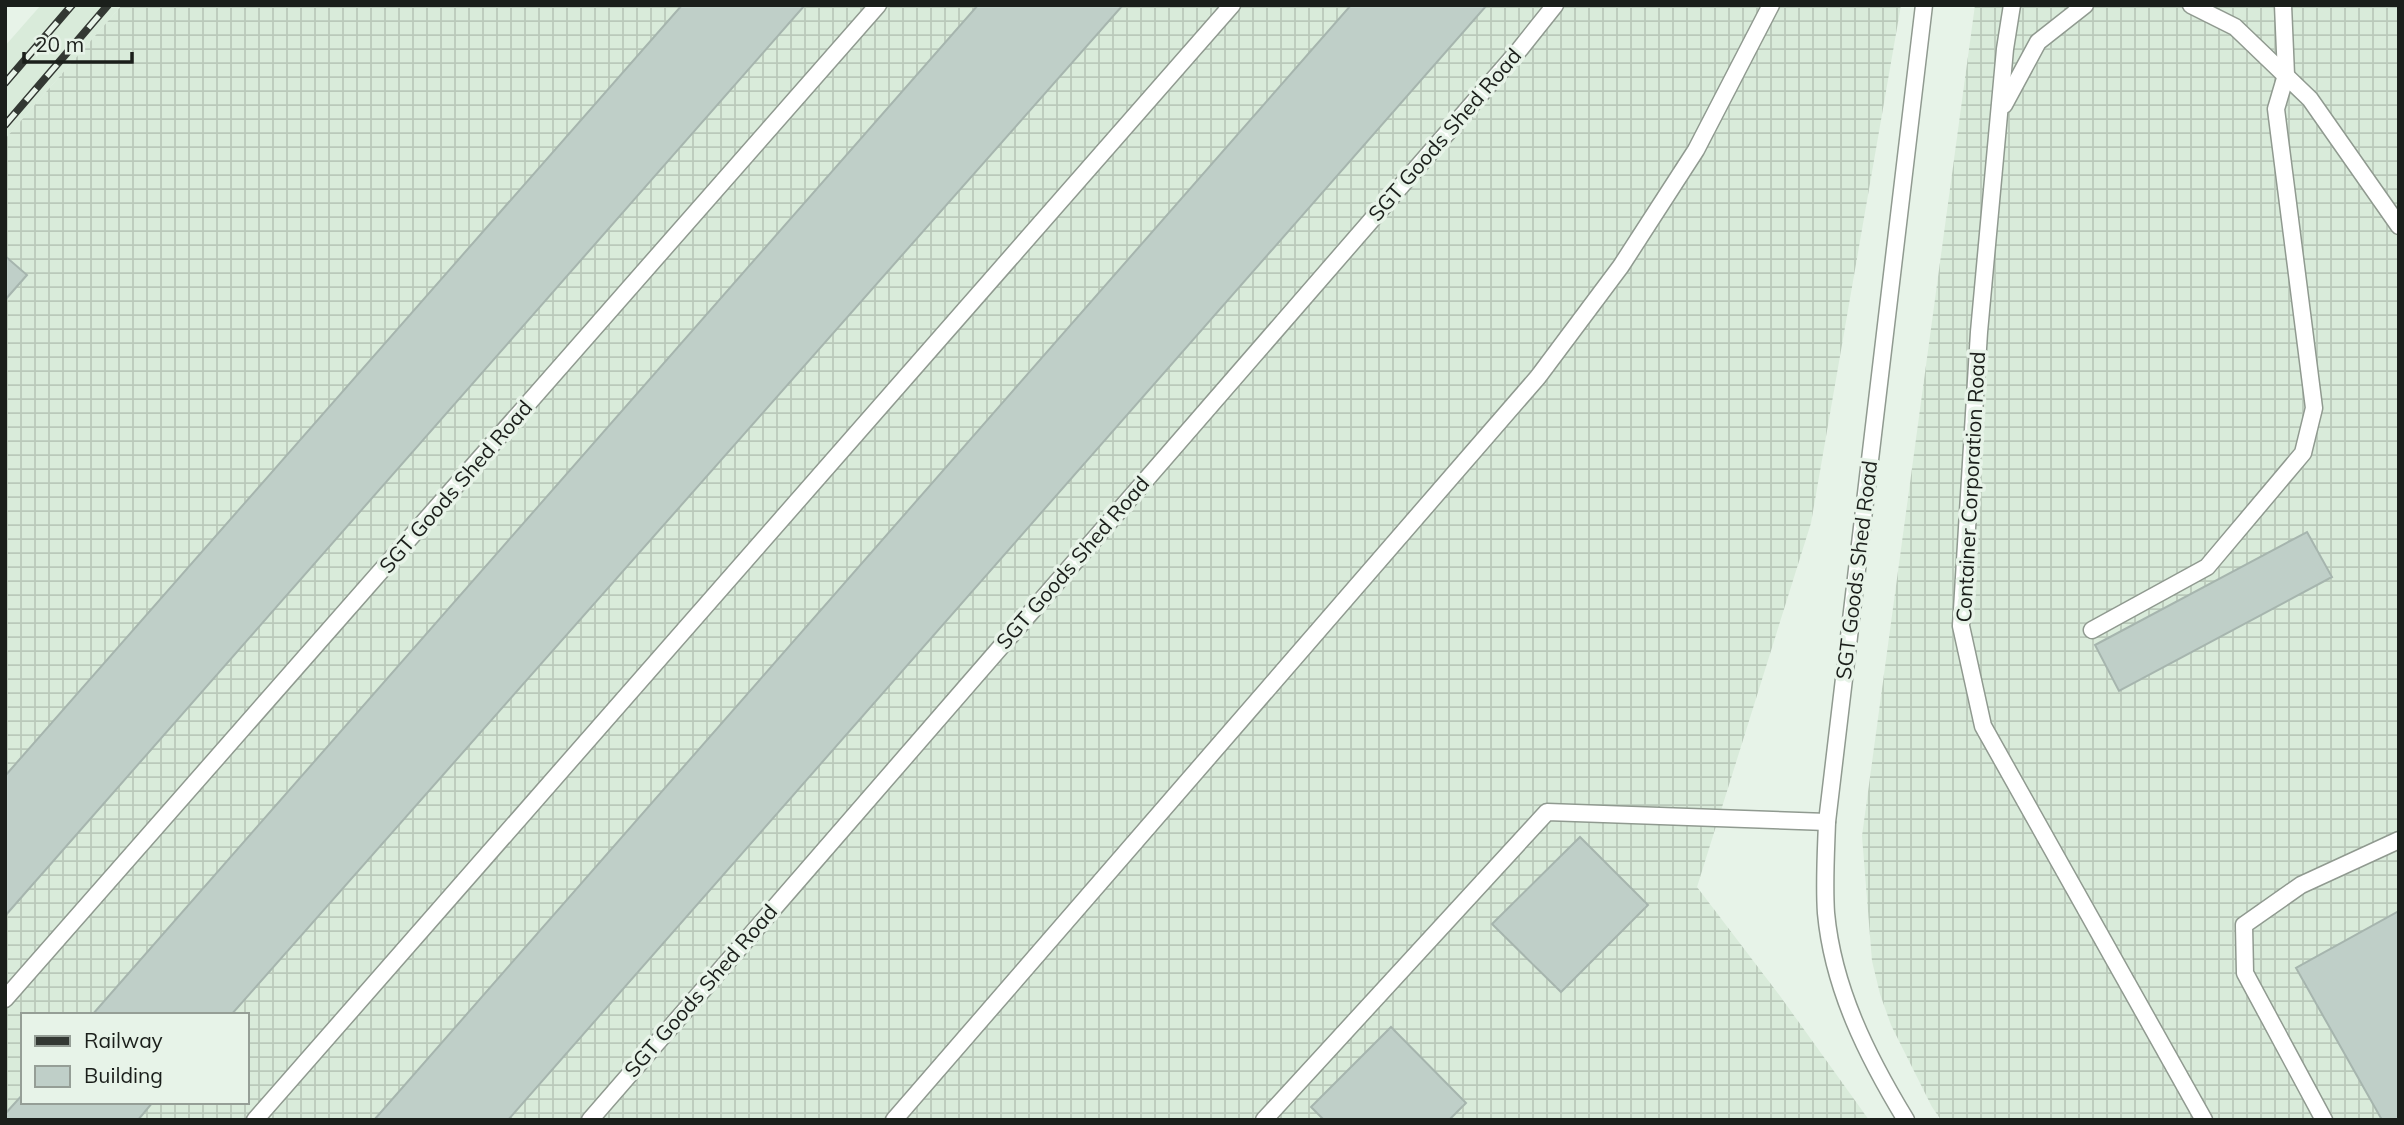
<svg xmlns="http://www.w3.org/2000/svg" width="2404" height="1125" font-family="Mulish,sans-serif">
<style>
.built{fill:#d9ebda}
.industrial{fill:url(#industrial-grid);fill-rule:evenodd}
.building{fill:#bfcfc8;stroke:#a6b5ae;stroke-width:2}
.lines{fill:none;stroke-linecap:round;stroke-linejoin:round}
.lane-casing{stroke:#909a90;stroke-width:19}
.lane{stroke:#fff;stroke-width:16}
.rail-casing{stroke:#333833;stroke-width:8}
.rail{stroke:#e7f3e8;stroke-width:5;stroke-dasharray:16;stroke-linecap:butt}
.labels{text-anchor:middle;stroke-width:7;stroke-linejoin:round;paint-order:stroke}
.street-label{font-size:21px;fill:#1b1f1b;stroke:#e7f3e8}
</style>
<defs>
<pattern id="industrial-grid" width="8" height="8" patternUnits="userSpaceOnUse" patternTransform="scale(1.75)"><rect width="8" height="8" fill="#d9ebda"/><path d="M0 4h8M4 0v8" fill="none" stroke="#bac9ba"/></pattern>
</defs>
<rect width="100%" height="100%" fill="#e7f3e8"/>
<path class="built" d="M41 5H122L5 139V46Z"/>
<g class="industrial">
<path d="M122 5H1901L1811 523 1697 887 1780 996 1869 1120H5V139ZM23 1015H247V1102H23Z"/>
<path d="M1975 5H2399V1120H1941L1932 1107 1891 1025 1880 994 1872 961 1862 836Z"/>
</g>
<g class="building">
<path d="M682 5H805L5 916V776Z"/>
<path d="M978 5H1123L231 1015H92Z"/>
<path d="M1351 5H1487L508 1120H374Z"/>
<path d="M5 256 27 275 5 300Z"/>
<path d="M2307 532 2332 577 2119 691 2095 645Z"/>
<path d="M1580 837 1648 905 1561 992 1492 924Z"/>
<path d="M2399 911V1120H2382L2296 968Z"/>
<path d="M1391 1027 1466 1103 1449 1120H1324L1311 1107Z"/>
<path d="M23 1094V1102H153L138 1120H5V1114Z"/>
</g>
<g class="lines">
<g class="lane-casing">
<g id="lane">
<path d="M2012 5 2005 49 1979 332 1961 626 1983 726 2204 1120"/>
<path d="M2191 5 2235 27 2310 99 2399 226"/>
<path d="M2004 105 2038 42 2085 5"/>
<path d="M2092 630 2207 567 2303 453 2314 408 2276 109 2286 75 2283 5"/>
<path d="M5 999 878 5"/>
<path d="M255 1120 1232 5"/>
<path d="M590 1120 1520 49 1555 5"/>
<path d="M894 1120 1538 377 1621 266 1696 150 1771 5"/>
<path d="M1264 1120 1547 812 1827 822"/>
<path d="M1906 1120C1867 1056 1833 988 1826 913 1824 883 1826 852 1827 822L1924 5"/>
<path d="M2324 1120 2245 973 2244 925 2301 885 2399 840"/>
</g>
</g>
<use href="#lane" class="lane"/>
<g class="rail-casing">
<g id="rail">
<path d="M5 83 72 5"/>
<path d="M5 125 108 5"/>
</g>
</g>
<use href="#rail" class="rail"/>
</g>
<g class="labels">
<g class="street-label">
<text transform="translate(1445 135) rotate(-49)" y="7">SGT Goods Shed Road</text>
<text transform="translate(456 487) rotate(-49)" y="7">SGT Goods Shed Road</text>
<text transform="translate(1971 487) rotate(-87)" y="7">Container Corporation Road</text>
<text transform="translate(1073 563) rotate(-49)" y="7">SGT Goods Shed Road</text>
<text transform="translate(1857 570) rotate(-83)" y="7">SGT Goods Shed Road</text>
<text transform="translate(701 991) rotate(-49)" y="7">SGT Goods Shed Road</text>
</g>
</g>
<rect width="2404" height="1125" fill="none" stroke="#1b1f1b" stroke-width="14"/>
<rect x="21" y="1013" width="228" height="91" fill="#e7f3e8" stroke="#959e96" stroke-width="2"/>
<rect x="35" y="1036" width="35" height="10" fill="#333833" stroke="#959e96" stroke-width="2"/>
<text x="84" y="1048" font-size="21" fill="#1b1f1b">Railway</text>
<rect x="35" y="1066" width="35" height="21" fill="#bfcfc8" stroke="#959e96" stroke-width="2"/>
<text x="84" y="1083" font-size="21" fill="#1b1f1b">Building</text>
<path d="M24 52v10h108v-10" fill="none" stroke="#1b1f1b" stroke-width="3.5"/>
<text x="35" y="52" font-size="21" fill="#1b1f1b" stroke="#e7f3e8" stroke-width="5" paint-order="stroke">20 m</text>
</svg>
